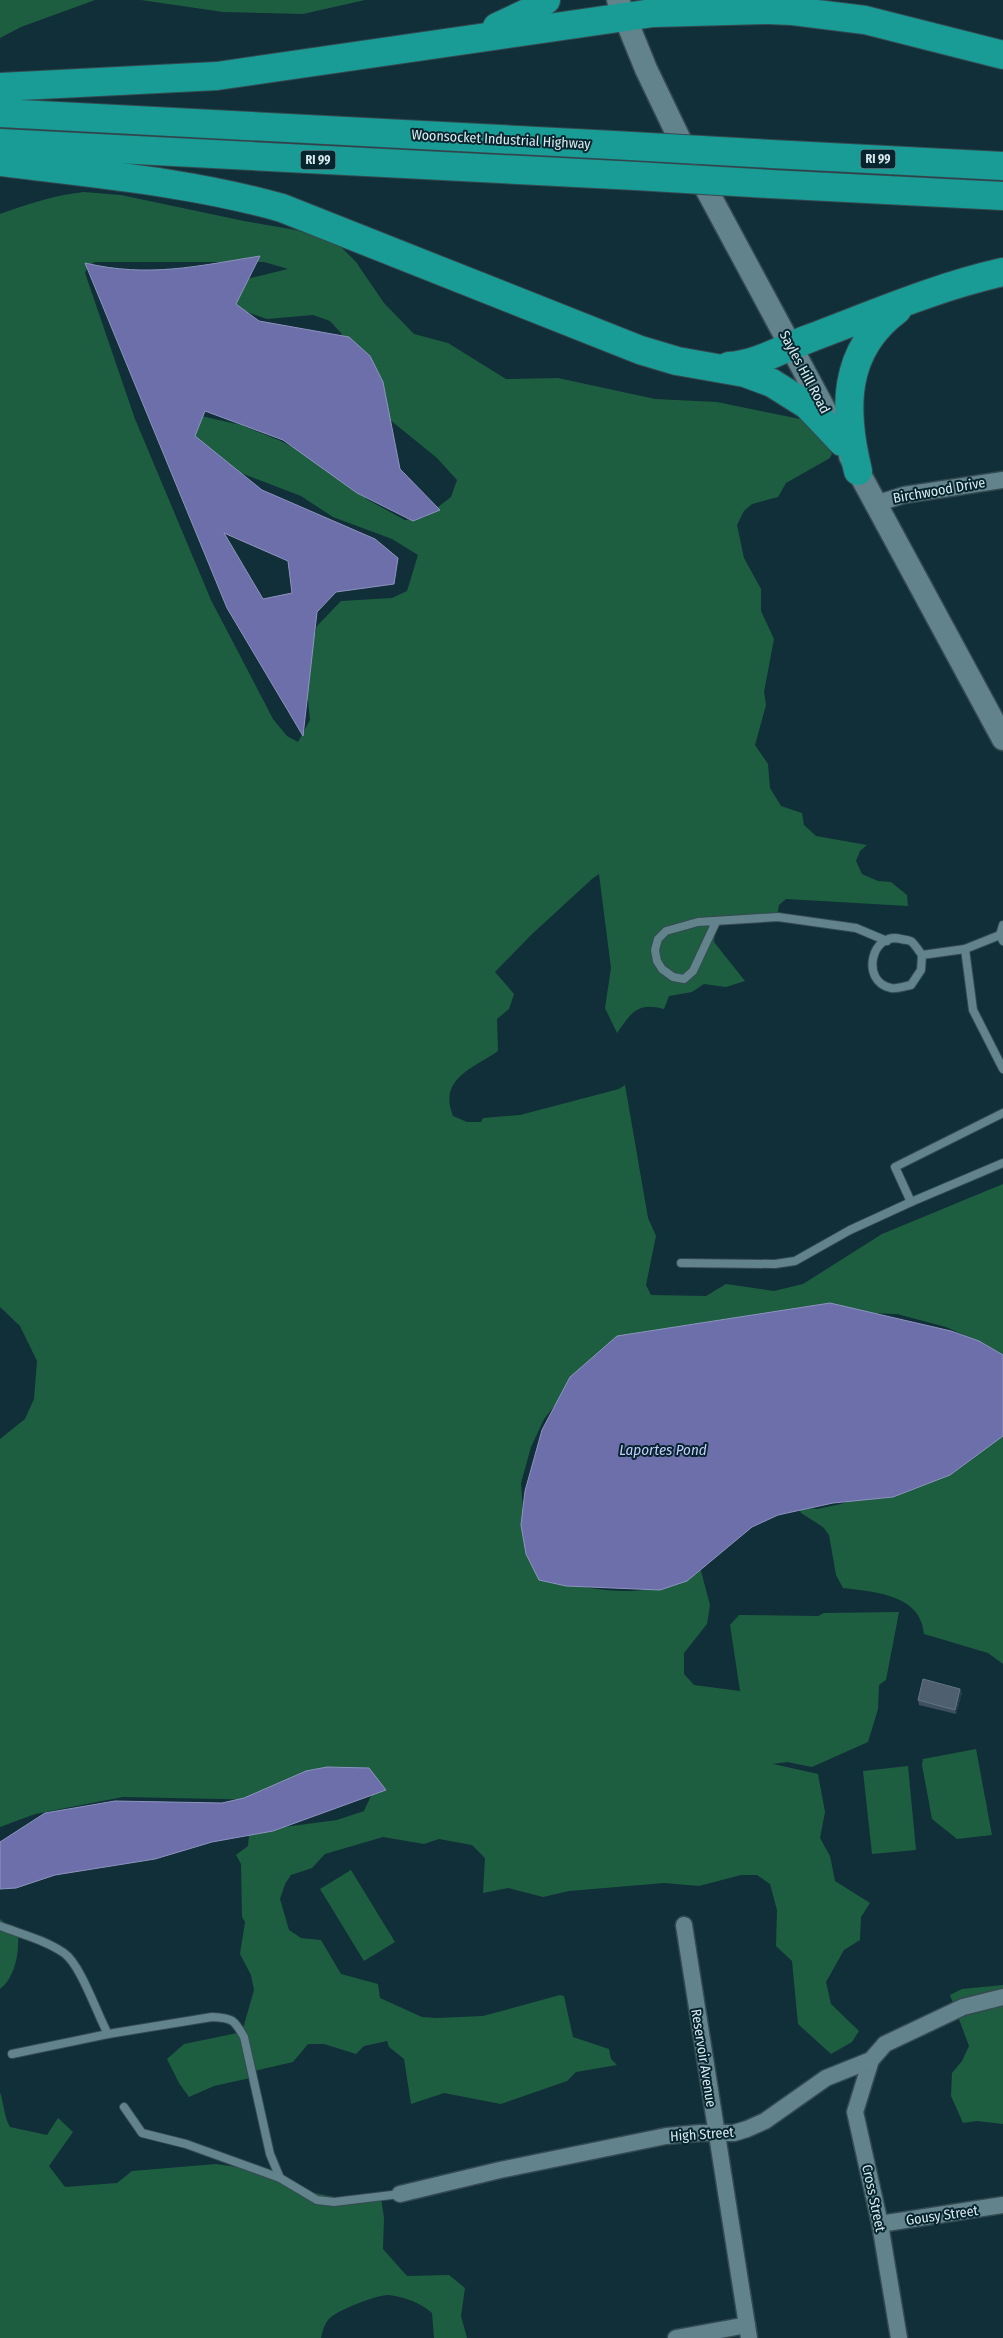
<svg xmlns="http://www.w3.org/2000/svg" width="1003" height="2338" font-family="'Fira Sans Condensed',sans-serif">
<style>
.green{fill:#1e5e40;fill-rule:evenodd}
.water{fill:#6c6faa;stroke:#8d94bf;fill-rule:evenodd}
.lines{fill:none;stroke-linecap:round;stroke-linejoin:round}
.lane-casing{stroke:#344a51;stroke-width:10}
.street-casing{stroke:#344a51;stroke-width:19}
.secondary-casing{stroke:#344a51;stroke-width:25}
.highway-casing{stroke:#344a51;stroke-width:30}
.lane{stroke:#62828c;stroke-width:8}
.street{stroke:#62828c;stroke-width:16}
.secondary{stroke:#62828c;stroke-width:22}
.highway{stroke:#199c96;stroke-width:28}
.highway-bridge-casing{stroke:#344a51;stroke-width:30;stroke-linecap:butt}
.highway-bridge{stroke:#199c96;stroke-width:28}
.wall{fill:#3d4f60}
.shaded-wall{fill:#243b49}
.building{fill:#4e5f6f;stroke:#637583}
.labels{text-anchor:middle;stroke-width:4;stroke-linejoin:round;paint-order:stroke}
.shield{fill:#06252e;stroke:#9aafb5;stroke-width:1}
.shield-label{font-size:12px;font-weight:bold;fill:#d9eaef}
.street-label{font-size:14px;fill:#d9eaef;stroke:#06252e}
.water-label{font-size:15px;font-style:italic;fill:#c6cbff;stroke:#06252e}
</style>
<rect width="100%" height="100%" fill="#112f38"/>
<g class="green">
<path d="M0 0H95L21 27 0 38Z"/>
<path d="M141 0H365L303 14 223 12Z"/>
<path d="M84 192 121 195 244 221 296 230 329 241 340 246 356 262 384 303 414 334 448 343 506 379 558 378 655 399 717 402 800 419 809 417 832 454 830 458 786 483 778 497 752 504 744 511 737 525 744 558 761 589V611L774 639 764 692 766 705 755 745 768 764 770 788 781 806 802 813 804 825 816 836 867 845 860 851 856 861 862 874 878 881 891 882 907 895 908 906 786 899 779 905 776 921 759 919 716 926 714 942 745 981 726 987 704 984 692 992 669 996 664 1009C637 1002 632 1012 617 1033L605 1008 611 968 599 874 592 879 531 935 495 972 514 994 509 1009 497 1019 498 1051C472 1069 438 1079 453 1116L467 1122H481L483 1118 520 1115 619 1089 625 1085 648 1218 656 1236 646 1285 651 1295 706 1296 726 1284 774 1291 803 1284 882 1234 1003 1184V1358L986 1345 946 1327 897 1314 812 1311 580 1374 544 1419 531 1447 521 1483 523 1510 560 1581C595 1591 638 1597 673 1582 682 1578 691 1572 700 1567L710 1605 707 1624 684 1653V1674L694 1685 740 1691 730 1625 739 1615 818 1616 824 1613 899 1612 886 1680 879 1685 878 1709 868 1742 812 1767 787 1762 773 1764 818 1774 825 1812 820 1838 830 1856 835 1881 870 1903 861 1917 860 1940 844 1950 826 1982 831 2004 859 2031 852 2042 831 2054 798 2024 792 1961 776 1946 777 1910 770 1884 757 1875H741L699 1886 664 1883 569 1891 543 1897 508 1888 483 1893 485 1858 472 1845 439 1839 424 1844 383 1837 325 1854 312 1868 291 1875 285 1884 280 1899 289 1930 301 1938 321 1940 341 1974 378 1984 380 1998 422 2017 437 2018 483 2016 560 1995 564 1996 573 2037 609 2049 611 2059 617 2065 576 2072 567 2081 501 2104 444 2093 411 2104 404 2059 389 2047 387 2041 364 2046 356 2054 324 2044H308L293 2062 254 2071 255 2077 214 2086 189 2097 179 2083 167 2059 184 2044 242 2032 254 1990 251 1975 240 1954 245 1922 242 1917 241 1864 236 1855 248 1846 249 1835 246 1832 337 1820 364 1811 375 1787 364 1768 352 1767 317 1777 272 1800 123 1797 35 1814 0 1827V1439L25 1419 34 1399 37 1361 20 1326 0 1307V214C28 204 54 195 84 192ZM95 262H264L288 269 239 281 230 294 241 310 267 319 313 315 330 321 341 333 389 419 437 458 457 480 451 497 425 517 405 520 368 500 328 466 281 441 241 425 201 416 183 435 238 472 301 496 333 517 392 539 418 555 407 591 392 598 341 601 317 626 305 671 310 720 298 742 287 736 273 719 211 600 135 419 85 273 88 266Z"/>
<path d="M1003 1421V1664L988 1653 924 1634C921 1594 874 1592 843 1588L836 1575 829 1535 823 1527 801 1513 799 1507 817 1509 841 1504 915 1474Z"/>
<path d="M976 1749 992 1835 957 1839 932 1819 922 1765 923 1759Z"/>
<path d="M908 1766 916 1850 872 1854 863 1771Z"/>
<path d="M351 1870 395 1942 364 1961 320 1889Z"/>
<path d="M0 1919 18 1933C19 1952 16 1976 0 1989Z"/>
<path d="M1003 1985V2124L977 2121 963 2123 951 2096 952 2073 962 2061 969 2046 950 1995 962 1989Z"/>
<path d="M0 2092C4 2104 4 2117 10 2127L47 2135 58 2118 73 2132 49 2166 65 2187 117 2183 132 2171 216 2164 279 2173 304 2191 340 2198 380 2193 384 2217 383 2249 407 2276 449 2275 465 2288 461 2316 467 2338H434L432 2313C421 2303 405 2297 389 2295 378 2294 339 2310 331 2317 324 2323 323 2330 321 2338H0Z"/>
</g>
<g class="water">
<path d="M260 256 236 304 259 321 349 337 370 356 383 382 400 469 440 510 413 521 357 493 283 440 205 411 195 436 262 490 375 539 398 558 394 584 336 592 317 612 303 736 227 608 85 263C149 278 197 266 260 256ZM224 533 288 561 292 593 263 599Z"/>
<path d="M830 1303 951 1331 979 1341 1003 1355V1436L950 1475 893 1497 833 1503 778 1515 752 1527 687 1581 660 1590 566 1586 539 1580 526 1554 521 1525 525 1491 542 1430 570 1377 617 1336Z"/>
<path d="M327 1767 369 1768 386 1790 273 1831 212 1842 155 1859 55 1875 16 1888 0 1889V1842L45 1813 115 1801 222 1803 244 1798 306 1771Z"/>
</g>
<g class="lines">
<g class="lane-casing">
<g id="lane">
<path d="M716 922 693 971 684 979 673 977 662 969 657 961 655 950 658 939 666 931 698 922 778 917 856 928 887 941"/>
<path d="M1003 925 1000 935 1003 941"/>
<path d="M965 949 973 1010 1003 1069"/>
<path d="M922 955C919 951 916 946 912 942 910 940 905 940 901 939 871 931 860 982 891 988 897 989 905 986 911 985L921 970 922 955 965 949 1000 935"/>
<path d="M1003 1113 895 1167 911 1202 1003 1163"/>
<path d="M681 1263 775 1264 795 1261 850 1230 911 1202"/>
<path d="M0 1926C21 1934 45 1940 64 1953 81 1965 97 2014 108 2034"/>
<path d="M12 2054 108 2034 212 2017C232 2018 234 2019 244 2037L270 2154 280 2178 317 2200 334 2202 400 2194"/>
<path d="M124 2107 142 2133 186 2144 280 2178"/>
</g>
</g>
<g class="street-casing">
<g id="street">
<path d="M875 504 904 495 1003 480"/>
<path d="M684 1925 749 2338"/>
<path d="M871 2060 855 2112 880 2224 899 2338"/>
<path d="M400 2194 500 2170 666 2136 700 2133H734L747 2129 765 2121 826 2078 871 2060 885 2044 963 2007 1003 1997"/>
<path d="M880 2224 1003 2205"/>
<path d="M676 2338 747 2325"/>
</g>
</g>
<g class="secondary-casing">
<g id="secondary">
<path d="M618 0 646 69 681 142 832 423"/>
<path d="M850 456 1003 739"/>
</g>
</g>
<g class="highway-casing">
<g id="highway">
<path d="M747 9 793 11 865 20 1003 55"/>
<path d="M497 27 533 10 546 0"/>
<path d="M0 87 217 76 653 13 766 10"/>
<path d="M0 113 613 145"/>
<path d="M0 143 636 176"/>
<path d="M754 153 1003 166"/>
<path d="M0 162C95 174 190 182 282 208L640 350 677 361 745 373 772 383 807 405 842 442"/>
<path d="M770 184 1003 196"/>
<path d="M729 366C758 364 781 349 808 339 872 315 936 287 1003 272"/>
<path d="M858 471C843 410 842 351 897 310"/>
</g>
</g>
<use href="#lane" class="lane"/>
<use href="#street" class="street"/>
<use href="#secondary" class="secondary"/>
<use href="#highway" class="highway"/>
<g class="highway-bridge-casing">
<g id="highway-bridge">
<path d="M613 145 754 153"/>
<path d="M636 176 770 184"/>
</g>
</g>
<use href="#highway-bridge" class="highway-bridge"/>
</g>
<path class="wall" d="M960 1689 962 1693 956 1714 919 1705 918 1700Z"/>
<path class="shaded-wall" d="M960 1689 962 1693 956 1714 955 1710Z"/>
<path class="building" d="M923 1679 960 1689 955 1710 918 1700Z"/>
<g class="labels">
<g class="shield">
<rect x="860.5" y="149.5" width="35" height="19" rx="4"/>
<rect x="300.5" y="150.5" width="35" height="19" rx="4"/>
</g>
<g class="shield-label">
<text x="878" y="163">RI 99</text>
<text x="318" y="164">RI 99</text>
</g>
<g class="street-label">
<text transform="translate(501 139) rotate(3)" y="5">Woonsocket Industrial Highway</text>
<text transform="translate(805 372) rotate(62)" y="5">Sayles Hill Road</text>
<text transform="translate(939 490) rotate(-10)" y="5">Birchwood Drive</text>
<text transform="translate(704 2058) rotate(81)" y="5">Reservoir Avenue</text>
<text transform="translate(702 2134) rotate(-4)" y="5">High Street</text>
<text transform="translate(874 2198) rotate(78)" y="5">Cross Street</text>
<text transform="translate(942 2215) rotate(-8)" y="5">Gousy Street</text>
</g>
<g class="water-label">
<text x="663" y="1455">Laportes Pond</text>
</g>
</g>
</svg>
